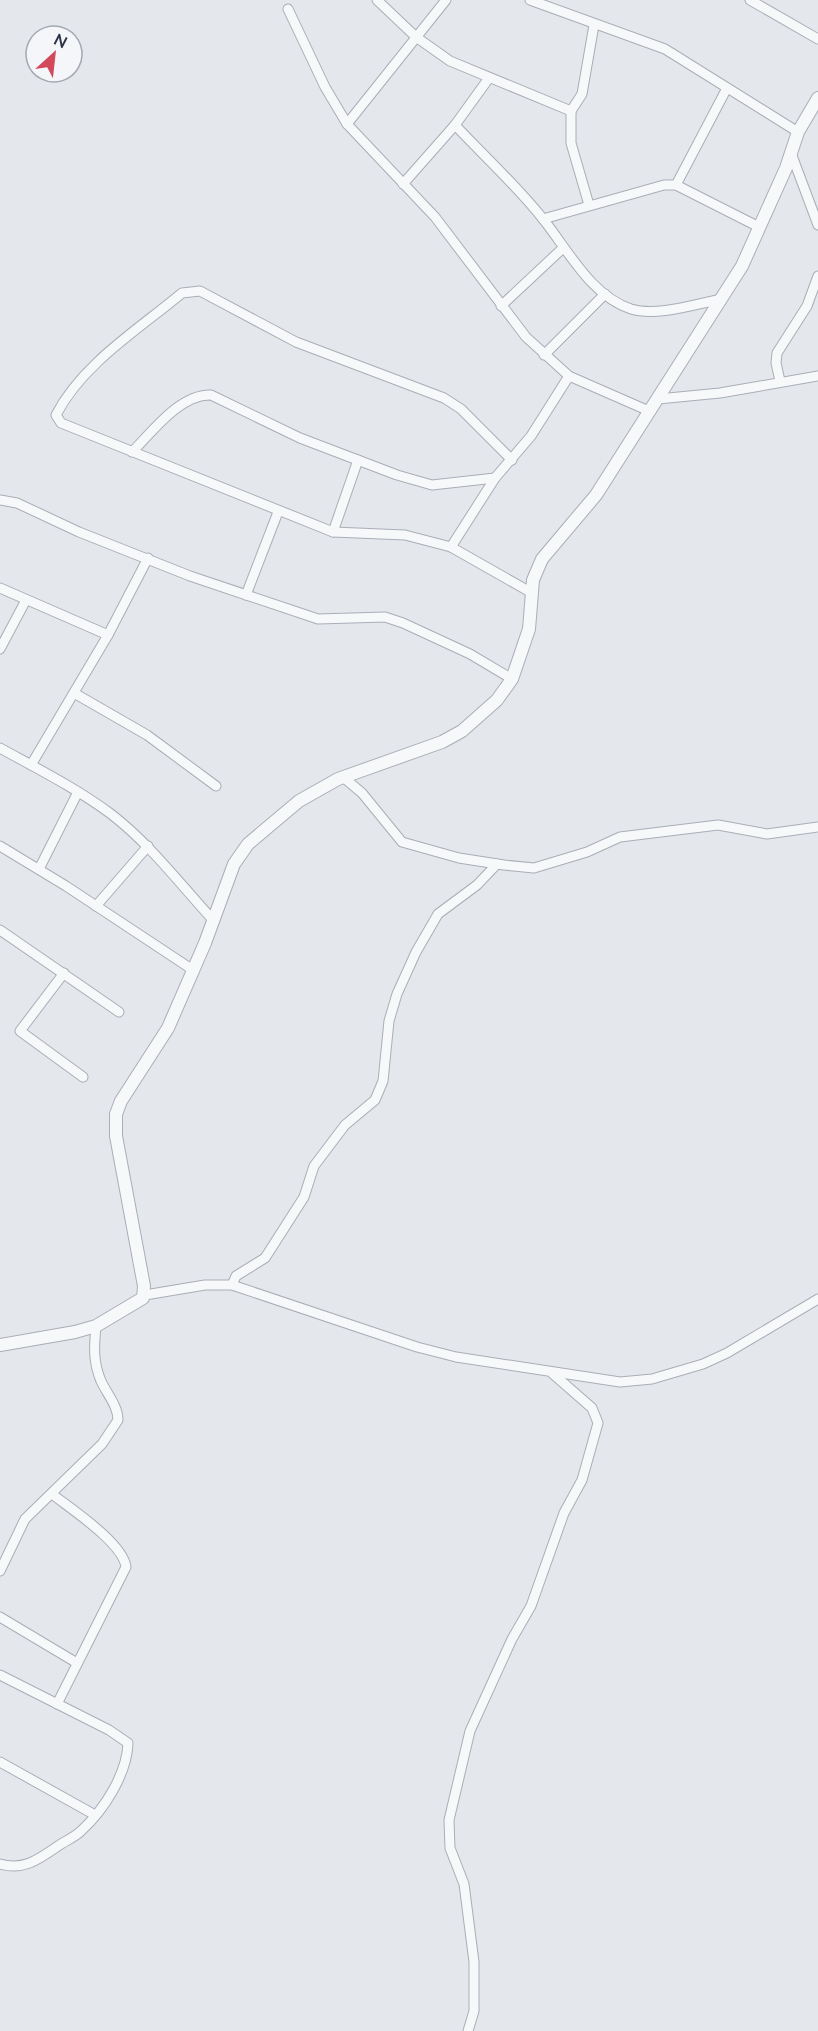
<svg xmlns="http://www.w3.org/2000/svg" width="818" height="2031" font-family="Lato,sans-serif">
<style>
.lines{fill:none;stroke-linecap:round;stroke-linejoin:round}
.minor-casing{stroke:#a9aeb7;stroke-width:11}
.tertiary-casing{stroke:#a9aeb7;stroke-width:14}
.minor{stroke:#f7f8fa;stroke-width:9}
.tertiary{stroke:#f7f8fa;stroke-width:12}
</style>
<rect width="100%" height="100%" fill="#e4e7ec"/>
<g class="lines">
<g class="minor-casing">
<g id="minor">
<path d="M377 0 416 37 450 61 571 111 582 94 594 25"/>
<path d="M530 0 665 49 798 132"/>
<path d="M750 0 818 39"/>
<path d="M288 9 325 87 347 124 435 217 526 337 569 376 649 411"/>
<path d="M571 111V143L589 205"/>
<path d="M347 124 446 0"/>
<path d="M455 125C484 156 517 186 543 219 568 250 591 296 631 309 658 317 695 304 722 299"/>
<path d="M791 153 818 225"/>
<path d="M403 184 455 125 489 78"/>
<path d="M676 185 727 88"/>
<path d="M543 219 664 185H676L759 227"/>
<path d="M501 306 563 248"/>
<path d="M544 355 605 294"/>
<path d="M780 381 776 363 777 353 807 306 818 276"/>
<path d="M658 399 720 393 818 376"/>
<path d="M132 452C153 431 180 394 211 395L300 438 397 475 432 485 495 478"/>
<path d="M512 460 461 409 444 398 296 342 200 291 182 293C139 329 82 364 56 415L61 423 81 431 333 532 405 535 451 547 532 593"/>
<path d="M0 500 17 503 79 532 190 576 318 619 385 617 403 623 470 654 512 679"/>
<path d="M333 532 358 460"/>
<path d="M451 547 495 478 531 436 569 376"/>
<path d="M0 588 108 635"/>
<path d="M246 595 278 512"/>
<path d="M0 649 26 600"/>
<path d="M74 693 147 735 216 786"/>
<path d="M0 748C38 769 76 788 111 814 150 844 180 884 213 920"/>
<path d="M31 765 108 635 148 558"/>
<path d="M343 777 362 793 402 842 459 858 504 865 534 868 587 852 620 837 718 825 767 834 818 827"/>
<path d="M0 846 66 886 193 970"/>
<path d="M39 869 78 792"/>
<path d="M96 906 148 846"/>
<path d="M0 930 119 1012"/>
<path d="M64 973 20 1031 83 1077"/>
<path d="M232 1285 236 1276 265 1258 304 1197 314 1166 345 1125 375 1100 383 1081 389 1021 397 994 416 952 438 914 477 885 497 864"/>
<path d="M145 1295 205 1285H232L417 1347 456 1357 620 1382 652 1379 703 1364 727 1353 818 1299"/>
<path d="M52 1494C71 1509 123 1543 126 1567L57 1704"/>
<path d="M0 1571 25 1519 102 1444 118 1420C118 1406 107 1394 101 1381 93 1362 94 1347 96 1326"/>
<path d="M0 1617 77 1663"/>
<path d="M0 1675 109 1730 128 1743C127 1774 104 1810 81 1831 75 1837 65 1841 58 1846 39 1859 24 1871 0 1864"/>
<path d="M0 1762 95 1815"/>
<path d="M468 2031 474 2011V1962L464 1884 450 1848 449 1820 470 1731 512 1639 531 1606 564 1513 582 1480 598 1423 592 1408 552 1373"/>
</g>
</g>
<g class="tertiary-casing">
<path id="tertiary" d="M0 1345 75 1332 96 1326 143 1298 144 1286 116 1136V1114L121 1101 168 1028 205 943 234 864 248 844 299 801 338 779 442 742 462 731 497 700 512 679 529 629 533 580 542 559 596 495 742 266 786 168 798 132 818 98"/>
</g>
<use href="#minor" class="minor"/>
<use href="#tertiary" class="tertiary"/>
</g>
<g transform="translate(54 54) rotate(27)"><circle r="28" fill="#f4f6f9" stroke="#a4a8b1" stroke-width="1.5"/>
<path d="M0-4.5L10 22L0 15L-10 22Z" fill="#d1495b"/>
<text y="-9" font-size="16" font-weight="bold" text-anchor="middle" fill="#2b3445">N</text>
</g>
</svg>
